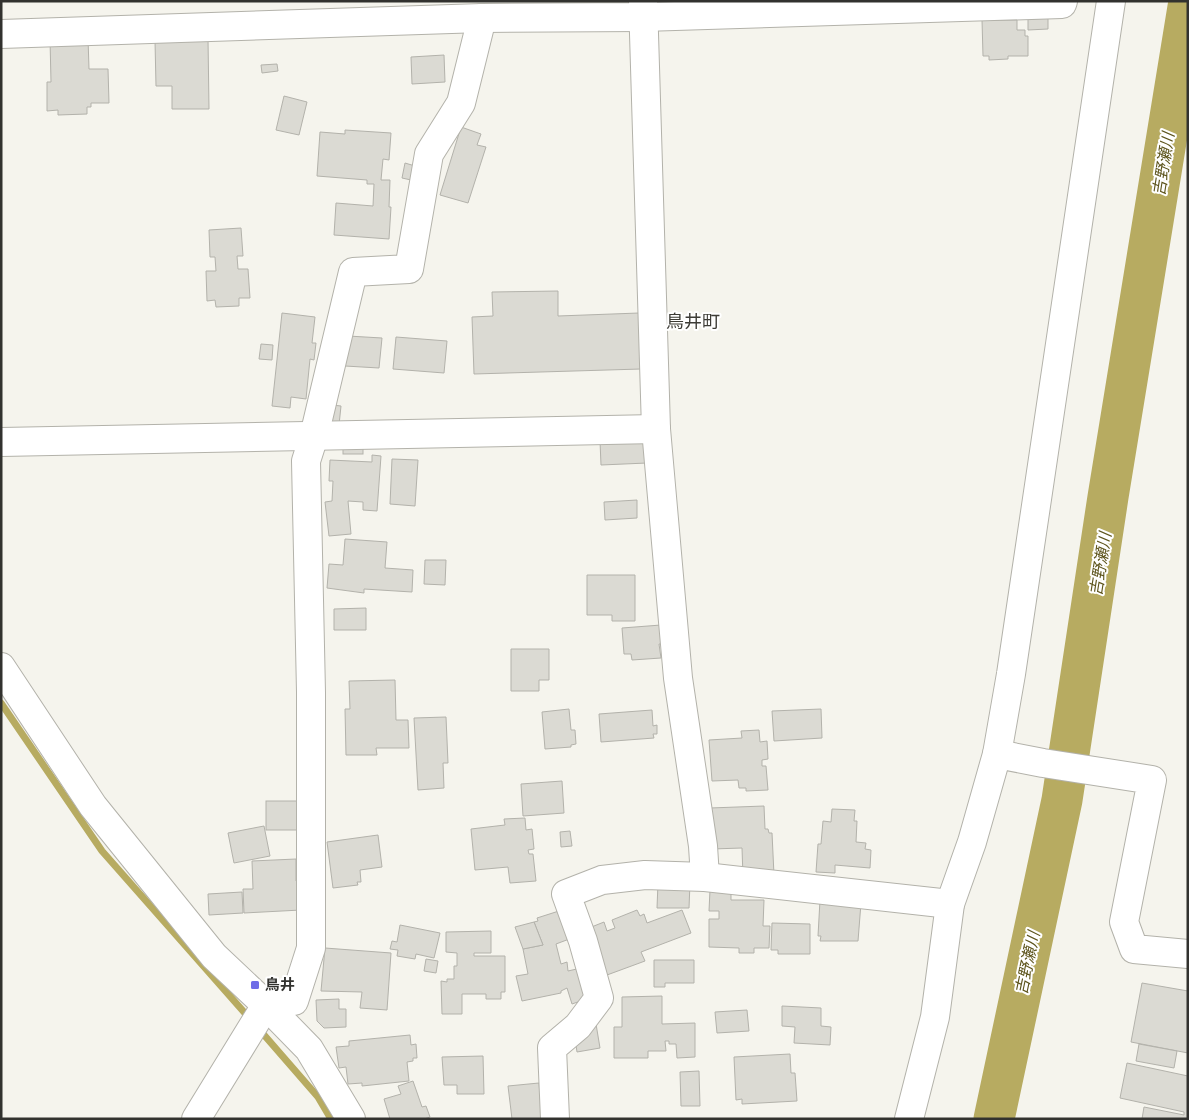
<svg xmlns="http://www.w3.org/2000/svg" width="1189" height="1120" font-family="'Work Sans','Noto Sans JP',sans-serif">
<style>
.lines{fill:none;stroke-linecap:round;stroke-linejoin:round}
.stream{stroke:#b7ab61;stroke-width:7}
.river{stroke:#b7ab61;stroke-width:41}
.building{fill:#dbdad3;stroke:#b3b2ab}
.minor-casing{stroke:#b3b2aa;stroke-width:30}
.minor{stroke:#fff;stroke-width:28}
.poi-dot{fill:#6f6de7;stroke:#fff;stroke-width:2}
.labels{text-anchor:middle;stroke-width:4;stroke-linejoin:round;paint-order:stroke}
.poi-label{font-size:15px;font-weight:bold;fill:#32322f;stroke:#fff;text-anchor:start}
.water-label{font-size:16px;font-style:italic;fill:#5d541c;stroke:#fff}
.quarter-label{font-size:18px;fill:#3d3c36;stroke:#fff}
</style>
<rect width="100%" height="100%" fill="#f5f4ed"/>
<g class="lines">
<g class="stream">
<path d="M1 703 102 851 251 1020"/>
<path d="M258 1028 318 1097 331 1119"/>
</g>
<path class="river" d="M994 1119 1062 800 1108 497 1188 7"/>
</g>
<g class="building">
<path d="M1048 18V29L1028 30V19Z"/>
<path d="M982 20H1017V30H1025V36H1028V56H1008V59L989 60V56H983Z"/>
<path d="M88 38 89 69H108L109 103H91V107H87V114L58 115V110L47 111V82H51L50 39Z"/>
<path d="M208 39 209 109H172V86H156L155 41Z"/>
<path d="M444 55 445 82 412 84 411 57Z"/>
<path d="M277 64 278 71 262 73 261 65Z"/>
<path d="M284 96 307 102 299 135 276 130Z"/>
<path d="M461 127 481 134 477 145 486 147 468 203 440 195Z"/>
<path d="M345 130 391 133 389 160 383 159 381 180H390L389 207H391L389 239 334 235 336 203 373 206 374 184H367V180L317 176 320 132 345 134Z"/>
<path d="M405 163 415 166 411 180 402 178Z"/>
<path d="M241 228 243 256H237L238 269H248L250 298H239V306L216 307 215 300 207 301 206 271H216L215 257H210L209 230Z"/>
<path d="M558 291V316L639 313 641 369 474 374 472 317 493 316 492 292Z"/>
<path d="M282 313 315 317 312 343H316L314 360 310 359 306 399 291 397 290 408 272 406Z"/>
<path d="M348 336 382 338 379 368 345 366Z"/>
<path d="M396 337 447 341 444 373 393 369Z"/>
<path d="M261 344 273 345 272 360 259 359Z"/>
<path d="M332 405 341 406 339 425 330 424Z"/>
<path d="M646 439 647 463 601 465 600 441Z"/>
<rect x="343" y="443" width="20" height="11"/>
<path d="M372 455 381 456 377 511 363 510V502L348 501 351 534 329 536 325 502 332 501 333 481H329L330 460 372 462Z"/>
<path d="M392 459 418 460 415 506 390 504Z"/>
<path d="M637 500V518L605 520 604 502Z"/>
<path d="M345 539 387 542 385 568 413 570 412 592 364 589V593L327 588 329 564 343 565Z"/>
<path d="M425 560H446L445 585 424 584Z"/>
<path d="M587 575H635V621H612V615H587Z"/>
<path d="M366 608V630H334V609Z"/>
<path d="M661 625 662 644H659L661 658 632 660 631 654H624L622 628Z"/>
<path d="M511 649H549V680H539V691H511Z"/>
<path d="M395 680 396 720H408L409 748H376L377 755H346L345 709H350L349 681Z"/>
<path d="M569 709 571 730H575L576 744 571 745V747L545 749 542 712Z"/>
<path d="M821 709 822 738 774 741 772 711Z"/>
<path d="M652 710 653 726 657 725V734H653L654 738 601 742 599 714Z"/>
<path d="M446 717 448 763H443L444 788 418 790 414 718Z"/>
<path d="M759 730 760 742 767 741 768 759 762 760V766H766L768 790 746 791V788H739L738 780 712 781 709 740 742 738 741 731Z"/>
<path d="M562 781 564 813 523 816 521 784Z"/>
<rect x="266" y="801" width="33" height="29"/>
<path d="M764 806 765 829H768L769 833H772L774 875 743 877 742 848 712 849 710 808Z"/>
<path d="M832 809 855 810 854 821H857L856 842 866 843 865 849 871 850 870 868 835 865V873L816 872 818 844H821L823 821 831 822Z"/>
<path d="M525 818 526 830 532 829 534 849 528 850 529 854H533L536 881 510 883 508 867 475 870 471 829 505 825 504 819Z"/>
<path d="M264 826 270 856 234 863 228 833Z"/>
<path d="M570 831 572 846 561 847 560 832Z"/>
<path d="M378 835 382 867 360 870 361 882H357L358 885 333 888 327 842Z"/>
<path d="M296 859V881L300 880 301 910 244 913 243 889H253L252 861Z"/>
<path d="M658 883H690L689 908H657Z"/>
<path d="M710 890 731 891V900H764L763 926H770L769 948H754V953H739V948L709 947V919H719V911H709Z"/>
<path d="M242 892 243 913 209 915 208 894Z"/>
<path d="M820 900 861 903 858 941H820L821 936H818Z"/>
<path d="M562 910 572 938 556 944 561 964 567 962 568 971 581 968 592 997 572 1004 567 988 561 991V993L522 1001 516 976 528 974 523 949 543 945 534 922 538 921 537 918Z"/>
<path d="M637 910 640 916 644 914 647 923 682 910 691 933 641 952 645 961 607 975 589 928 604 922 607 931 615 928 612 920Z"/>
<path d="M534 922 543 945 523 949 515 927Z"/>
<path d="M772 923 810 924V954H778V950H771Z"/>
<path d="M400 925 440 933 434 958 416 954 415 959 397 956 398 950 390 949 392 941 397 942Z"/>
<path d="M491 931V953H474V956H505V992H501V999H486V994H462V1014H442L441 981 447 982V979H454V966H457V953L446 952V932Z"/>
<path d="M325 948 391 953 387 1010 360 1008 362 992 321 991Z"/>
<path d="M426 959 438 961 436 973 424 971Z"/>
<path d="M654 960H694V983H665V987H654Z"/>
<path d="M1142 983 1188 991V1053L1131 1042Z"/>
<path d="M662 996V1024L695 1023V1057L677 1058 676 1044H669V1041H665L666 1051H648V1058H614V1027H622V997Z"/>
<path d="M339 999V1009H346V1027L324 1028 317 1021 316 1000Z"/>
<path d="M782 1006 821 1008V1026L831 1027 830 1045 794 1043 795 1027 782 1026Z"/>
<path d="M747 1010 749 1031 717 1033 715 1012Z"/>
<path d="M596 1024 600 1048 577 1052 574 1032Z"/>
<path d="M410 1035 411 1045 416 1044 417 1058H413V1061L407 1062 409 1081 362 1086V1083L348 1084 346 1067 339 1068 336 1047 349 1046V1041Z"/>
<path d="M1139 1044 1177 1051 1174 1068 1136 1061Z"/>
<path d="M790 1054 791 1073H795L797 1101 742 1104V1099L736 1100 734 1057Z"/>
<path d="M483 1056 484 1094H457V1085H444L442 1057Z"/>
<path d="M1127 1063 1188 1076V1119H1142L1144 1107 1184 1115V1112L1120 1098Z"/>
<path d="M699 1071 700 1106H681L680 1072Z"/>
<path d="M413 1081 422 1107 426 1106 430 1117 424 1119H390L384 1099 401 1094 398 1086Z"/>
<path d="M539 1083 542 1119H512L508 1086Z"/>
</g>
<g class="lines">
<g class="minor-casing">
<g id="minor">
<path d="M643 1 656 429 678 678 703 846 705 877"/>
<path d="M1 34 482 18 643 17 1062 4 1063 1"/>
<path d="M1 442 656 429"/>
<path d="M1 667 93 806 214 956 266 1005 309 1049 351 1119"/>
<path d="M997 754 1043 763 1152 780 1124 922 1134 949 1188 954"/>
<path d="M266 1005 294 1001 311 948V692L306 461 314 436 353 272 409 269 429 154 461 103 482 18"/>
<path d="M196 1119 266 1005"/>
<path d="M555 1119 552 1048 578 1026 599 998 583 941 566 894 602 880 645 875 705 877 950 904"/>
<path d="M909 1119 935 1017 950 904 972 842 997 754 1011 674 1111 1"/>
</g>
</g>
<use href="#minor" class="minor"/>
</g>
<rect class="poi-dot" x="250" y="980" width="10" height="10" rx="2.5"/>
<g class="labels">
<g class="poi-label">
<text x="265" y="990">鳥井</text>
</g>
<g class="water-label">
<text transform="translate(1163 164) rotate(-81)" y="6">吉野瀬川</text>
<text transform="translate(1100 564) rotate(-81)" y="6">吉野瀬川</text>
<text transform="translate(1027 963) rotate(-78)" y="6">吉野瀬川</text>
</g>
<g class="quarter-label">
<text x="693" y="328">鳥井町</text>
</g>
</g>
<rect width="1189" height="1120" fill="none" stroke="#32322f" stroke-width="5"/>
</svg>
